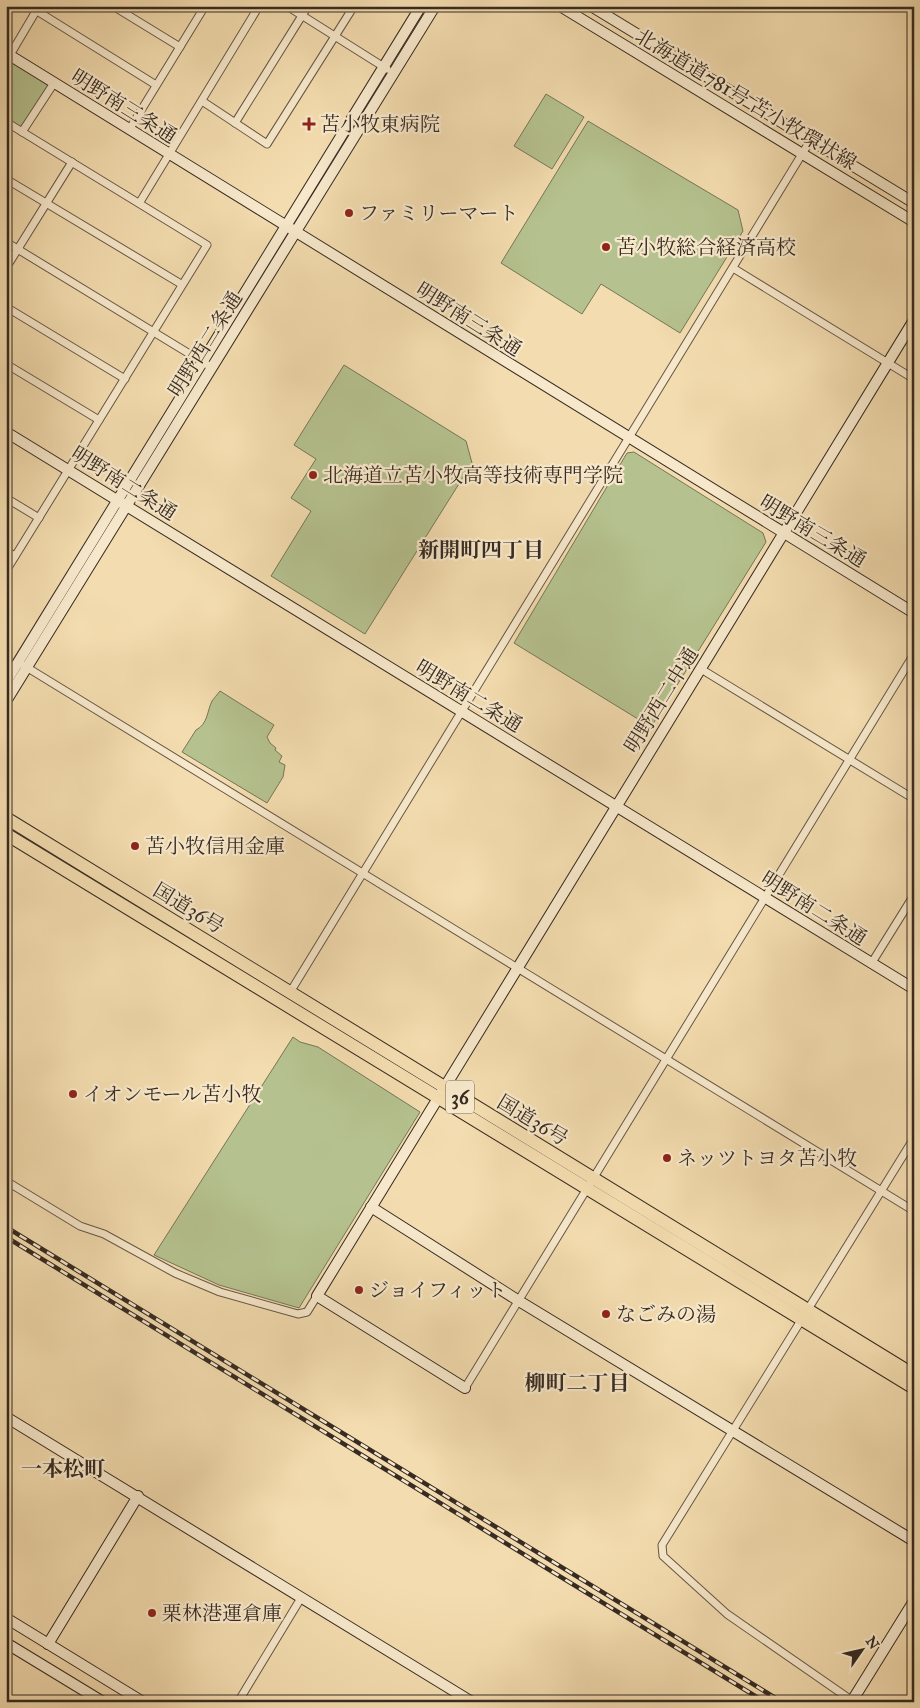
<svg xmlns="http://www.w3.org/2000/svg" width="920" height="1708" font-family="'IM FELL Great Primer','Noto Serif JP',serif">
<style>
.green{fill:#b5c28f;stroke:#767658}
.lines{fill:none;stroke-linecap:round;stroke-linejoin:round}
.street-casing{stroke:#665745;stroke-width:9}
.secondary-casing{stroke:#372b22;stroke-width:12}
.highway-casing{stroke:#372b22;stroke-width:14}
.street{stroke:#f7e8cb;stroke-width:7}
.secondary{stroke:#f7e8cb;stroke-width:10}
.highway{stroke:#f3dcaf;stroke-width:12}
.rail-casing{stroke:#372b22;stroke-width:4.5}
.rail{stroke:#f7e8cb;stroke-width:2.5;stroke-dasharray:8;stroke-linecap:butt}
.poi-dot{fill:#8f2418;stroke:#f7e8cb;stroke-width:2}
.labels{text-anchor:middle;stroke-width:4.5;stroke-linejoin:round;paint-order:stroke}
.shield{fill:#f7e8cb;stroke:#716455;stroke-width:1}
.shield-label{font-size:19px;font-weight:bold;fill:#372b22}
.street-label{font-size:20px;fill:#372b22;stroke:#f7e8cb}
.poi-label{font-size:20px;fill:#372b22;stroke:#f7e8cb;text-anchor:start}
.neighbourhood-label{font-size:21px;font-weight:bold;fill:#372b22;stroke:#f7e8cb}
</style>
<rect width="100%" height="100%" fill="#f3dcaf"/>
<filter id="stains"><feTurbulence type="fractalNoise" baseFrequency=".004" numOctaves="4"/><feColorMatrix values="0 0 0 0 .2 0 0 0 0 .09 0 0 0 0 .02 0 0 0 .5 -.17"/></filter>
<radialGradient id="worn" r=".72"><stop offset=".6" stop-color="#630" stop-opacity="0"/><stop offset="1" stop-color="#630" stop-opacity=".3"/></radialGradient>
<g class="green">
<path d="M6 57 50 84 22 128 6 118Z"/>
<path d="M546 94 584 117 552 169 514 146Z"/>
<path d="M588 121 738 210 743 231 680 333 601 284 582 314 501 263Z"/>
<path d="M344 365 466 441 472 463 365 634 271 576 311 511 291 498 316 459 294 445Z"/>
<path d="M634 452 763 533 766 542 651 727 514 643 627 453Z"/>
<path d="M220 691 274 725 267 737 270 743 276 748 275 750 282 756 279 762 285 765 283 777 267 803 182 752 196 730C208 724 207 711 212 701 214 698 217 695 220 691Z"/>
<path d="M293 1037 300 1042 318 1047 420 1112 299 1308 219 1285 154 1255Z"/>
</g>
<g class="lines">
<g class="street-casing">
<g id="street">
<path d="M29 6 156 85"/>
<path d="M113 6 180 47"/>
<path d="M287 6 387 69"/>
<path d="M10 55 39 6"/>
<path d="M202 101 267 144 354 6"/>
<path d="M6 122 207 245 6 571"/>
<path d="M235 123 308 6"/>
<path d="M129 130 205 6"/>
<path d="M22 132 54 83"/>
<path d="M6 179 181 284"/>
<path d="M140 202 259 6"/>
<path d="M6 242 211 367"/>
<path d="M6 268 72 162"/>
<path d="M733 268 914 379"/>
<path d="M6 307 125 379"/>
<path d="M6 364 99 420"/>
<path d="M6 498 39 518"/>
<path d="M6 551 15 556"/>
<path d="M23 665 914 1211"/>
<path d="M701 669 914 799"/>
<path d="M871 964 914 895"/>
<path d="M289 994 810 141"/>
<path d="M6 1181 80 1226 104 1234 175 1273 220 1292 298 1314 307 1312 317 1296"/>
<path d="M465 1388 914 654"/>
<path d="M238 1702 301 1598"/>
<path d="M854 1702 727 1614 663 1556 662 1545 914 1138"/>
</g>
</g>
<g class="secondary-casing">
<g id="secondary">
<path d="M560 6 914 222"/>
<path d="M591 6 914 203"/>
<path d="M6 53 914 613"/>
<path d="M6 432 914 989"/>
<path d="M6 682 421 6"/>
<path d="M6 701 435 6"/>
<path d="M371 1207 519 1301 914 1541"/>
<path d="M465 1388 317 1296 914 320"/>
<path d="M6 1417 472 1702"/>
<path d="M6 1618 143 1702"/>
<path d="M6 1643 103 1702"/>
<path d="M48 1644 138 1496"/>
<path d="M852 1701 914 1601"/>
</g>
</g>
<g class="highway-casing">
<g id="highway">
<path d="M6 818 914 1375"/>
<path d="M6 834 914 1388"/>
</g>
</g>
<use href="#street" class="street"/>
<use href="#secondary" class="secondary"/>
<use href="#highway" class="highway"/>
<g class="rail-casing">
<g id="rail">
<path d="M6 1227 782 1702"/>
<path d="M6 1237 765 1702"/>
</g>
</g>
<use href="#rail" class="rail"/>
</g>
<g class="poi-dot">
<path d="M306.5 116.5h5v5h5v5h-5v5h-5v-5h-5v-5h5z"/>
<circle cx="349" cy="213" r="5"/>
<circle cx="606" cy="247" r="5"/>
<circle cx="313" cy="475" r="5"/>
<circle cx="135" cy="846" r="5"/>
<circle cx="73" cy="1094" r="5"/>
<circle cx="667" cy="1158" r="5"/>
<circle cx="359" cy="1290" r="5"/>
<circle cx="606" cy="1314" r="5"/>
<circle cx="152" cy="1613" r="5"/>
</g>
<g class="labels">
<rect class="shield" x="446" y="1080.5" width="28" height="33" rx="4"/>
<g class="shield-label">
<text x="460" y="1104">36</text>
</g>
<g class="street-label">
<text transform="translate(746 99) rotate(31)" y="7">北海道道781号 苫小牧環状線</text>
<text transform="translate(124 106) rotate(32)" y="7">明野南三条通</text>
<text transform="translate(469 319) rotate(32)" y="7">明野南三条通</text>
<text transform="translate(205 344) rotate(-58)" y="7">明野西二条通</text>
<text transform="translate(124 483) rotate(32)" y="7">明野南二条通</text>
<text transform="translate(813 531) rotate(31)" y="7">明野南三条通</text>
<text transform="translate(469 696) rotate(31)" y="7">明野南二条通</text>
<text transform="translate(661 700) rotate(-58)" y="7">明野西二中通</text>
<text transform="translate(189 908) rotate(31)" y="7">国道36号</text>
<text transform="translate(814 908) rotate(32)" y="7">明野南二条通</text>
<text transform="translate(533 1120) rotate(31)" y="7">国道36号</text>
</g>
<g class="poi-label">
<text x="320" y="131">苫小牧東病院</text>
<text x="359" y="220">ファミリーマート</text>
<text x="616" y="254">苫小牧総合経済高校</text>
<text x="323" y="482">北海道立苫小牧高等技術専門学院</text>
<text x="145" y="853">苫小牧信用金庫</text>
<text x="83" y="1101">イオンモール苫小牧</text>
<text x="677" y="1165">ネッツトヨタ苫小牧</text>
<text x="369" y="1297">ジョイフィット</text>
<text x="616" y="1321">なごみの湯</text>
<text x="162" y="1620">栗林港運倉庫</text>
</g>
<g class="neighbourhood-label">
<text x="481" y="557">新開町四丁目</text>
<text x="577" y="1390">柳町二丁目</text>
<text x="63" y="1476">一本松町</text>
</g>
</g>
<rect width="920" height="1708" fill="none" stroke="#f3dcaf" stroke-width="25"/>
<rect x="8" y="8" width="905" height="1693" fill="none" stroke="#372b22" stroke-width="2.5"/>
<rect x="12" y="12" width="895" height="1683" fill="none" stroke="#372b22"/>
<g transform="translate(862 1650) rotate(56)" stroke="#f7e8cb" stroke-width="4" paint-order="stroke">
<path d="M0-4L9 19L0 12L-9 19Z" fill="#372b22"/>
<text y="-8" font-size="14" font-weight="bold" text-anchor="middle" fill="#372b22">N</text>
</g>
<rect width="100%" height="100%" filter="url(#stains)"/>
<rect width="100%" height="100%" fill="url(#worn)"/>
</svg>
